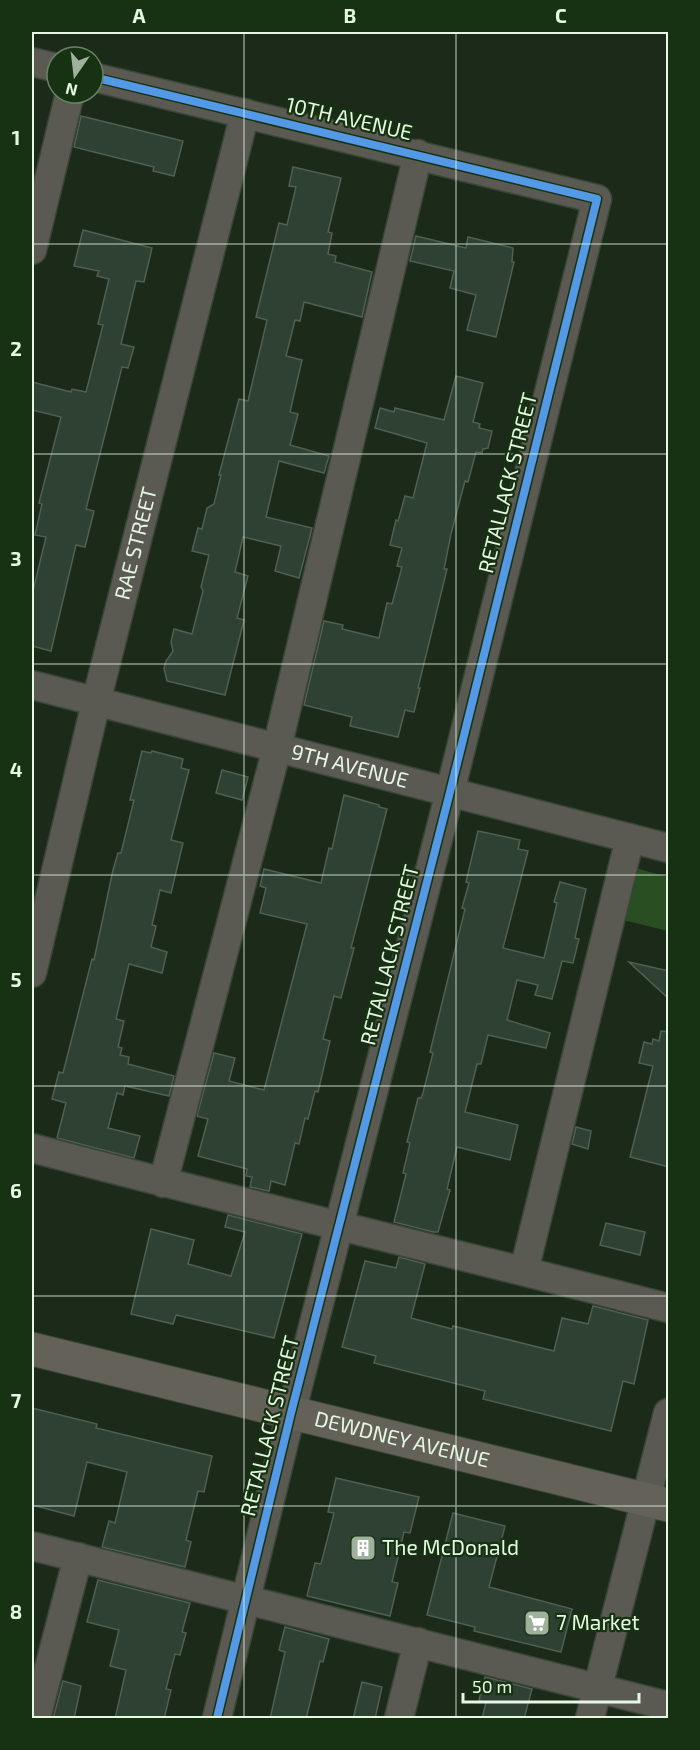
<svg xmlns="http://www.w3.org/2000/svg" width="700" height="1750" font-family="'Exo 2',sans-serif">
<style>
.green{fill:#284e22}
.building{fill:#2e4133;stroke:#505f52;stroke-width:1.5}
.lines{fill:none;stroke-linecap:round;stroke-linejoin:round}
.minor-casing{stroke:#394637;stroke-width:31}
.major-casing{stroke:#394637;stroke-width:35}
.minor{stroke:#5a5a52;stroke-width:28}
.major{stroke:#646258;stroke-width:33}
.cycleway-casing{stroke:#173212;stroke-width:11}
.cycleway{stroke:#5399e6;stroke-width:8}
.grid{fill:none;stroke:#e6f7e3;stroke-width:1.5;stroke-opacity:0.55}
.labels{text-anchor:middle;stroke-width:4.5;stroke-linejoin:round;paint-order:stroke}
.street-label{font-size:21px;fill:#e6f7e3;stroke:#173212}
.poi-label{font-size:21px;fill:#e6f7e3;stroke:#173212;text-anchor:start}
.neatline{fill:none;stroke:#e6f7e3;stroke-width:2}
.grid-label{font-size:20px;text-anchor:middle;font-weight:bold;fill:#e6f7e3}
</style>
<rect width="100%" height="100%" fill="#1c2b19"/>
<path class="green" d="M635 868 668 877V931L623 920Z"/>
<g class="building">
<path d="M81 116 183 141 174 176 153 171 154 167 74 147Z"/>
<path d="M293 167 341 178 328 232 332 233 328 254 336 256 335 262 372 272 362 317 304 302 300 321 295 320 286 356 302 360 290 412 298 414 290 445 329 456 324 473 279 461 266 517 312 528 299 578 275 571 281 546 243 537 235 572 248 576 237 618 244 620 225 695 167 681 164 668 166 661 173 651 171 642 174 629 192 634 203 591 201 587 209 555 192 551 198 528 202 529 207 508 214 504 221 475H219L239 399 248 401 267 320 256 317 279 223 287 225 296 187 289 186Z"/>
<path d="M83 230 152 248 144 282 136 281 121 344 134 347 128 368 122 367 86 509 94 511 85 547 76 545 51 651 32 646V595L46 537 35 535 42 504 39 503 61 417 32 410V382L71 392 72 389 86 392 103 325 98 324 109 279 97 276 99 271 74 266Z"/>
<path d="M416 236 466 248 468 237 513 248 512 262H514L496 337 467 330 476 295 450 288 454 271 410 261Z"/>
<path d="M456 376 483 383 473 422 480 424 479 428 492 431 488 448 483 449 482 453 476 452 468 482 465 481 451 534 444 569H447L418 688H420L414 712 405 710 398 737 350 726 352 717 304 705 324 621 343 625 342 629 379 638 387 603 392 604 402 567 397 566 402 548 390 545 396 520 398 521 405 496 413 498 427 443 375 428 380 408 394 412 395 408 444 420Z"/>
<path d="M142 751 151 753 152 751 183 759 181 768 189 770 171 840 183 843 171 893 160 890 152 925 156 926 151 947 167 952 162 973 129 964 116 1019 124 1021 118 1047 122 1048 120 1055 129 1057 128 1064 174 1076 169 1096 125 1086 123 1095 117 1093 108 1128 140 1136 134 1158 57 1138 66 1103 52 1099 59 1072 63 1073 92 959 94 960 113 870 118 853H121L134 800H130Z"/>
<path d="M222 770 248 777 242 800 216 793Z"/>
<path d="M344 795 379 805V807L387 809 351 948H354L341 998 334 996 323 1039 330 1041 318 1092 315 1091 308 1119 305 1118 299 1144 295 1143 285 1185 271 1181 269 1191 250 1187 252 1177 246 1176 247 1169 198 1156 208 1119 197 1116 214 1053 235 1058 229 1081 264 1090 307 924 260 913 266 888 260 886 264 869 321 883 329 848 332 849Z"/>
<path d="M478 831 520 840 518 849 528 851 503 948 544 958 557 903 554 902 560 882 586 889 575 938 579 939 573 963 562 961 552 999 535 995 538 985 517 980 507 1020 550 1033 546 1048 488 1035 481 1064H477L465 1112 518 1125 510 1160 457 1147 447 1189 450 1190 438 1232H433L394 1222 406 1174 403 1173 410 1143 407 1142 418 1098H421L423 1093 433 1053 430 1052 465 909 462 908 469 883 466 882Z"/>
<path d="M629 962 669 971V999Z"/>
<path d="M661 1031 669 1032V1167L630 1157 653 1066 639 1063 644 1042 652 1044 653 1039 659 1041Z"/>
<path d="M576 1127 591 1131 588 1149 572 1144Z"/>
<path d="M228 1215 302 1234 274 1338 176 1315 173 1324 131 1314 151 1229 194 1240 188 1264 231 1276 245 1232 225 1227Z"/>
<path d="M606 1223 645 1232 640 1255 600 1245Z"/>
<path d="M399 1257 425 1264 411 1318 452 1329 453 1326 554 1351 562 1318 588 1324 593 1306 648 1320 634 1384 623 1381 611 1431 483 1399 485 1391 374 1363 376 1356 342 1347 365 1261 396 1268Z"/>
<path d="M32 1408 97 1424 96 1428 212 1456 204 1492 198 1491 186 1540 191 1542 185 1567 102 1547 109 1521 115 1523 127 1472 87 1462 74 1516 32 1505Z"/>
<path d="M336 1478 419 1497 410 1533 404 1532 392 1582 398 1583 390 1616 307 1596 315 1563 321 1564 334 1513 328 1512Z"/>
<path d="M453 1513 505 1526 489 1587 572 1609 561 1652 474 1631 475 1627 427 1615Z"/>
<path d="M98 1580 190 1603 182 1632 186 1633 180 1655 175 1654 166 1689 171 1690 164 1719H115L126 1670 110 1666 119 1630 87 1622Z"/>
<path d="M285 1627 329 1639 323 1662 320 1661 306 1719H270L285 1652 279 1650Z"/>
<path d="M485 1677 532 1689 524 1719H482L486 1702 479 1700Z"/>
<path d="M63 1681 81 1686 74 1719H53Z"/>
<path d="M362 1682 382 1687 375 1719H353Z"/>
</g>
<g class="lines">
<g class="minor-casing">
<g id="minor">
<path d="M32 62 57 68"/>
<path d="M93 77 597 199 450 792 291 1413 217 1718"/>
<path d="M32 250 70 93"/>
<path id="s1" d="M32 685 668 848"/>
<path id="s2" d="M32 973 96 702 245 113"/>
<path d="M32 1148C243 1204 456 1253 668 1308"/>
<path d="M163 1183 277 748 418 154"/>
<path d="M524 1271 630 838"/>
<path d="M32 1546 668 1706"/>
<path d="M36 1718 78 1557"/>
<path d="M399 1718 418 1642"/>
<path d="M590 1718 668 1413"/>
</g>
</g>
<g class="major-casing">
<g id="major">
<path id="s3" d="M32 1349 668 1505"/>
</g>
</g>
<use href="#minor" class="minor"/>
<use href="#major" class="major"/>
<g class="cycleway-casing">
<path id="cycleway" d="M93 77 597 199 450 792 291 1413 217 1718"/>
</g>
<use href="#cycleway" class="cycleway"/>
</g>
<path class="grid" d="M244 32V1718M456 32V1718M32 244H668M32 454H668M32 664H668M32 875H668M32 1086H668M32 1296H668M32 1506H668"/>
<defs>
<g id="building-square" transform="scale(1.35)"><rect x="-9" y="-9" width="18" height="18" rx="4" fill="#9fb09c" stroke="#173212"/><path d="M-4-6H4V6H1V3H-1V6H-4ZM-2.5-4.3h1.7v1.8h-1.7ZM.8-4.3h1.7v1.8H.8ZM-2.5-1h1.7V.8h-1.7ZM.8-1h1.7V.8H.8Z" fill="#fff"/></g>
<g id="supermarket-square" transform="scale(1.35)"><rect x="-9" y="-9" width="18" height="18" rx="4" fill="#9fb09c" stroke="#173212"/><path d="M-6-5.5h2.5l.6 2H6L4.5 2H-2.5L-4.4-4H-6ZM-1.5 3.2a1.3 1.3 0 1 0 .1 0ZM3 3.2a1.3 1.3 0 1 0 .1 0Z" fill="#fff"/></g>
</defs>
<g fill-rule="evenodd">
<use href="#building-square" x="363" y="1548"/>
<use href="#supermarket-square" x="537" y="1623"/>
</g>
<g class="labels">
<g class="street-label">
<text transform="translate(349 119) rotate(13)" y="7">10TH AVENUE</text>
<text transform="translate(508 483) rotate(-76)" y="7">RETALLACK STREET</text>
<text dy="7" stroke="none"><textPath href="#s2" startOffset="442">RAE STREET</textPath></text>
<text dy="7" stroke="none"><textPath href="#s1" startOffset="328">9TH AVENUE</textPath></text>
<text transform="translate(390 955) rotate(-76)" y="7">RETALLACK STREET</text>
<text transform="translate(270 1426) rotate(-76)" y="7">RETALLACK STREET</text>
<text dy="7" stroke="none"><textPath href="#s3" startOffset="381">DEWDNEY AVENUE</textPath></text>
</g>
<g class="poi-label">
<text x="382" y="1555">The McDonald</text>
<text x="556" y="1630">7 Market</text>
</g>
</g>
<rect width="700" height="1750" fill="none" stroke="#173212" stroke-width="66"/>
<g transform="translate(75 75) rotate(194)"><circle r="28" fill="#173212" stroke="#6a8166" stroke-width="1.5"/>
<path d="M0-4.5L10 22L0 15L-10 22Z" fill="#9fb09c"/>
<text y="-9" font-size="16" font-weight="bold" text-anchor="middle" fill="#e6f7e3">N</text>
</g>
<path d="M463 1693v9h176v-9" fill="none" stroke="#e6f7e3" stroke-width="3"/>
<text x="472" y="1693" font-size="18" fill="#e6f7e3" stroke="#173212" stroke-width="4.5" paint-order="stroke">50 m</text>
<rect x="33" y="33" width="634" height="1684" class="neatline"/>
<g class="grid-label">
<text x="139" y="23">A</text>
<text x="350" y="23">B</text>
<text x="561" y="23">C</text>
<text x="16" y="145">1</text>
<text x="16" y="356">2</text>
<text x="16" y="566">3</text>
<text x="16" y="777">4</text>
<text x="16" y="987">5</text>
<text x="16" y="1198">6</text>
<text x="16" y="1408">7</text>
<text x="16" y="1619">8</text>
</g>
</svg>
